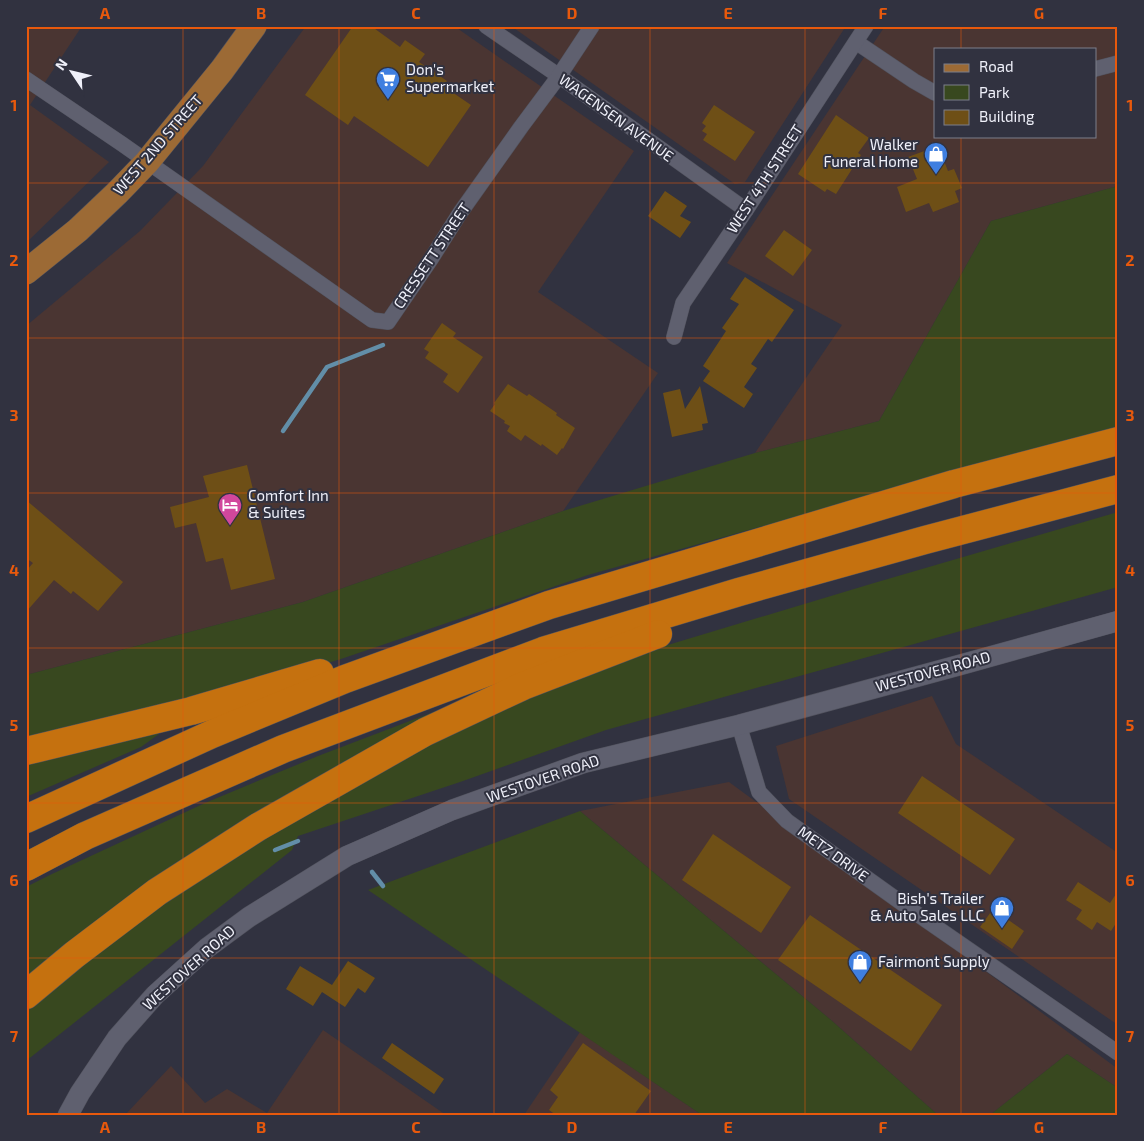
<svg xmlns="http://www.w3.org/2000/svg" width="1144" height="1141" font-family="'Exo 2',sans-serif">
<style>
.commercial{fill:#4a3532;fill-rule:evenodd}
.green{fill:#38481f}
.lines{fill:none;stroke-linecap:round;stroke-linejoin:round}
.stream{stroke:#628ea8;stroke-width:4.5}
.building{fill:#6e4f16}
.minor-casing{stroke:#51525d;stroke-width:16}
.tertiary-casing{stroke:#51525d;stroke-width:21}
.primary-casing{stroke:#51525d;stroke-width:26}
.motorway-casing{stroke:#51525d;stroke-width:29}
.minor{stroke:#5f606f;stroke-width:15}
.tertiary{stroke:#5f606f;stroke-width:20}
.primary{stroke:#9c6a35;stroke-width:25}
.motorway{stroke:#c5710f;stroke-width:28}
.grid{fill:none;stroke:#e8590c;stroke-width:1;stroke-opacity:0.55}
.labels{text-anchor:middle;stroke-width:4;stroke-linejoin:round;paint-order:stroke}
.poi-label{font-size:15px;fill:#eff0f9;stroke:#313240;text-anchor:start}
.street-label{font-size:15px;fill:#eff0f9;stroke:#313240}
.neatline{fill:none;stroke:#e8590c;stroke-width:2}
.grid-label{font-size:16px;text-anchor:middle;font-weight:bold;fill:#e8590c}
</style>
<rect width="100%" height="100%" fill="#313240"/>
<g class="commercial">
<path d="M26 26H82L30 105 109 162 26 243Z"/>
<path d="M306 26H454L634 151 538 292 658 373 563 511 303 602 26 675V326L140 231 203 166Z"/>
<path d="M511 26H846L745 182 735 184Z"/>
<path d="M885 26H1118V186L991 221 879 421 755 453 842 325 727 263ZM935 49H1095V136H935Z"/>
<path d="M932 696 956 744 1118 853V1025L789 799 776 746Z"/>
<path d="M729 782 1118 1069V1088L1067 1054 990 1115H938L831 1020 580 811Z"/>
<path d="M323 1030 446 1115H125L171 1066 205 1103 227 1089 267 1113Z"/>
<path d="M580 1032 702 1115H524Z"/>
</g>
<g class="green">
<path d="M1118 186V427L588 575 341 659 195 702 26 744V675L303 602 563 511 755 453 879 421 991 221Z"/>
<path d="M1118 512V587L606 730 463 781 298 836 292 850 26 1061V1007L156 903 291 816 410 754 512 704 638 654 874 583Z"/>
<path d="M476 699 26 981V887L52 874 205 803 318 756 436 711Z"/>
<path d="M137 734H159L141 747 26 797V760Z"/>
<path d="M580 811 831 1020 938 1115H702L368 890Z"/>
<path d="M1067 1054 1118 1088V1115H990Z"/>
</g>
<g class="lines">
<g class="stream">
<path d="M283 431 327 367 383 345"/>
<path d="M275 850 298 841"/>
<path d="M372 872 383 886"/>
</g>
</g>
<g class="building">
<path d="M353 26H371L400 47 405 40 425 54 419 62 447 81 443 86 471 105 428 167 354 116 348 125 305 95Z"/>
<path d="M714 105 755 132 735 161 703 140 707 134 702 131 706 126 702 123Z"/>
<path d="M836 115 869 138 858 153 861 155 836 194 827 189 825 192 798 174Z"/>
<path d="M938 146 948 171 954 169 962 188 955 191 959 202 933 212 929 203 906 212 897 187 917 179 908 157Z"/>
<path d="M665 191 687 206 680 216 691 222 680 238 648 216Z"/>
<path d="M784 230 812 250 793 276 765 256Z"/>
<path d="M745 277 794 310 772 342 768 339 751 364 757 368 744 387 753 394 744 408 703 381 710 371 703 366 726 331 722 328 739 304 730 299Z"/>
<path d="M442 323 456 333 453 337 483 357 458 393 443 382 448 374 425 358 429 352 424 349Z"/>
<path d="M508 384 527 396 529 394 557 413 556 415 575 428 563 449 562 448 557 455 542 444 541 446 525 435 521 441 507 431 510 426 504 423 505 421 490 411 495 404 494 403Z"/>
<path d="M700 386 708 423 702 424 703 430 672 437 663 393 680 389 685 409Z"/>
<path d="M247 465 275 579 231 590 223 558 206 562 196 523 175 528 170 507 209 497 203 476Z"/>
<path d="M26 500 123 582 98 611 73 591 71 594 54 580 26 612V571L33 563 26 558Z"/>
<path d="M922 776 1015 839 990 875 898 813Z"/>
<path d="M713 834 791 887 761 933 682 880Z"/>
<path d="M1078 882 1110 903 1118 891V920L1111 931 1097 922 1092 930 1076 919 1082 910 1066 900Z"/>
<path d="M993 909 1024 931 1012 949 980 927Z"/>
<path d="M810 915 942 1005 911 1051 778 960Z"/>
<path d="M348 961 375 978 365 993 358 988 345 1007 322 992 313 1006 286 989 300 966 332 985Z"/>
<path d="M392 1043 444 1079 434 1094 382 1058Z"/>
<path d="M583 1043 651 1091 634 1115H556L549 1110 558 1097 550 1090Z"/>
</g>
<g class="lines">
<g class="minor-casing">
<g id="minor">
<path d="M486 26 559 76 746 210"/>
<path d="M856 42 914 81 935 93"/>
<path d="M1095 69 1118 63"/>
<path d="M26 79 122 144 372 320 388 322 431 259 460 213 521 127 559 76 592 26"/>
<path d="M674 337 683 303 746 210 866 26"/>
<path d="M739 725 759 792 787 821 910 909 1118 1053"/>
</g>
</g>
<g class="tertiary-casing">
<path id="tertiary" d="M68 1115 80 1093 117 1038 155 995 207 948 249 917 347 856 452 810 583 763 739 725 967 663 1118 621"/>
</g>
<g class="primary-casing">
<path id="primary" d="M26 272 78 230 117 193 147 162 222 70 254 26"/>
</g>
<g class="motorway-casing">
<g id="motorway">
<path d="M26 751 191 711 320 673"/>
<path d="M26 819 212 734 345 679 549 605 954 484 1118 441"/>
<path d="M26 867 85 836 283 749 543 651 739 592 925 540 1118 489"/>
<path d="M26 995 74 955 157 892 258 827 425 732 523 686 658 634"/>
</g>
</g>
<use href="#minor" class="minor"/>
<use href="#tertiary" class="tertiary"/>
<use href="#primary" class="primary"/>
<use href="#motorway" class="motorway"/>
</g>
<path class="grid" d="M183 26V1115M339 26V1115M494 26V1115M650 26V1115M805 26V1115M961 26V49M961 136V1115M26 183H1118M26 338H1118M26 493H1118M26 648H1118M26 803H1118M26 958H1118"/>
<defs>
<g id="supermarket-pin" transform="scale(1.25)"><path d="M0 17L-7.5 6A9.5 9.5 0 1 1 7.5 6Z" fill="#3f7fe0" stroke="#313240"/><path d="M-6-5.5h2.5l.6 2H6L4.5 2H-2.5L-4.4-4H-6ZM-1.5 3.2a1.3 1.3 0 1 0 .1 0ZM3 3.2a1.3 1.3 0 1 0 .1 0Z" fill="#fff"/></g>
<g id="shop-pin" transform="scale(1.25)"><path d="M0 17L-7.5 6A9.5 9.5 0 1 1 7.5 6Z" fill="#3f7fe0" stroke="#313240"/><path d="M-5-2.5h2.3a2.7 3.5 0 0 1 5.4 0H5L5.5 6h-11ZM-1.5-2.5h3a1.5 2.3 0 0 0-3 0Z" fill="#fff"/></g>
<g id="hotel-pin" transform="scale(1.25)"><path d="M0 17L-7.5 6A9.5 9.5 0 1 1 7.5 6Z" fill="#d1479c" stroke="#313240"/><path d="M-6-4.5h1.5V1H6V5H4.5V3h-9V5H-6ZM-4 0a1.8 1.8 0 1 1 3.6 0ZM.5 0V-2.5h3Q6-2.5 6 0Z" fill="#fff"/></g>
</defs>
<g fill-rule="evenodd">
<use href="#supermarket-pin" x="388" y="79"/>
<use href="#shop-pin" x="936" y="154"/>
<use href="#hotel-pin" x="230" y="505"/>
<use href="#shop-pin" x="1002" y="908"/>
<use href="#shop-pin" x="860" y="962"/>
</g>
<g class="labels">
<g class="poi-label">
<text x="406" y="75">Don's<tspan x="406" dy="17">Supermarket</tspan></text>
<text x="918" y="150" text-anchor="end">Walker<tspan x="918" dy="17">Funeral Home</tspan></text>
<text x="248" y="501">Comfort Inn<tspan x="248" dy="17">&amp; Suites</tspan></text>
<text x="984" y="904" text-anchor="end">Bish's Trailer<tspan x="984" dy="17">&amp; Auto Sales LLC</tspan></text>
<text x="878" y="967">Fairmont Supply</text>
</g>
<g class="street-label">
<text transform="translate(616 118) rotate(36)" y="5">WAGENSEN AVENUE</text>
<text transform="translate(158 145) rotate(-49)" y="5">WEST 2ND STREET</text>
<text transform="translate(765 179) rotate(-57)" y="5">WEST 4TH STREET</text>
<text transform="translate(432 256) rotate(-56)" y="5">CRESSETT STREET</text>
<text transform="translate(933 672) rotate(-15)" y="5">WESTOVER ROAD</text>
<text transform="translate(543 779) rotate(-19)" y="5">WESTOVER ROAD</text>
<text transform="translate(833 854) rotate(36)" y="5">METZ DRIVE</text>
<text transform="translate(189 968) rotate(-42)" y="5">WESTOVER ROAD</text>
</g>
</g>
<rect width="1144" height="1141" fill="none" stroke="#313240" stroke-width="55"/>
<rect x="934" y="48" width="162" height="90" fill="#313240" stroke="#7d7e8a"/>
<rect x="944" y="64" width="25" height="8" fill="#9c6a35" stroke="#7d7e8a"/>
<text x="979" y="72" font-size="15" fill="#eff0f9">Road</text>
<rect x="944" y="85" width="25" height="15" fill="#38481f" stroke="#7d7e8a"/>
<text x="979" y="98" font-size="15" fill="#eff0f9">Park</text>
<rect x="944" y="110" width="25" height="15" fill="#6e4f16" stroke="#7d7e8a"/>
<text x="979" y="122" font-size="15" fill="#eff0f9">Building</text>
<g transform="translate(72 72) rotate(305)" stroke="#313240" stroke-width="4" paint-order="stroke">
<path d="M0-4L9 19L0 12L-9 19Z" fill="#eff0f9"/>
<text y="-8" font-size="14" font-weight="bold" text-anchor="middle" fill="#eff0f9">N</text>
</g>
<rect x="28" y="28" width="1088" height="1086" class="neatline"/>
<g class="grid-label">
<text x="105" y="19">A</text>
<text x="261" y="19">B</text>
<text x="416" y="19">C</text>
<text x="572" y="19">D</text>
<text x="728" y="19">E</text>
<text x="883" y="19">F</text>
<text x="1039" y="19">G</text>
<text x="14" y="111">1</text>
<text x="1130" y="111">1</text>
<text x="14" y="266">2</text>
<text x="1130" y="266">2</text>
<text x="14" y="421">3</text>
<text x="1130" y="421">3</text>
<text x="14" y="576">4</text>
<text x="1130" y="576">4</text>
<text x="14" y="731">5</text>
<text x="1130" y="731">5</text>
<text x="14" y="886">6</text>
<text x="1130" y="886">6</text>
<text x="14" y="1042">7</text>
<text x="1130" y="1042">7</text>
<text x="105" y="1133">A</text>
<text x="261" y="1133">B</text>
<text x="416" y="1133">C</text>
<text x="572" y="1133">D</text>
<text x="728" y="1133">E</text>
<text x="883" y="1133">F</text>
<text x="1039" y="1133">G</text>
</g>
</svg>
